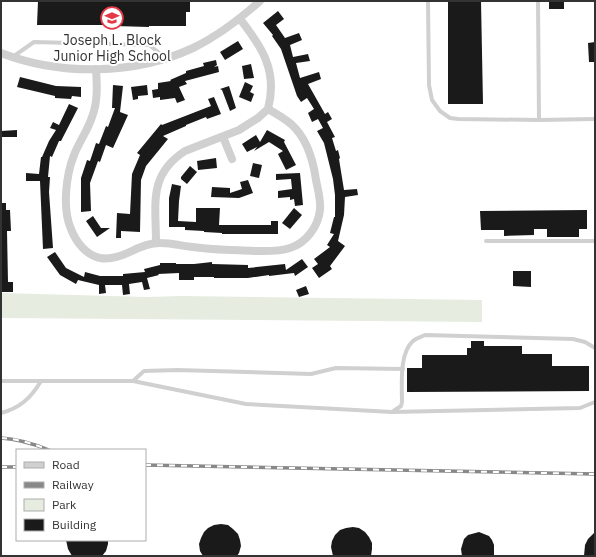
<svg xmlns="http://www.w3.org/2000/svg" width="596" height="557" font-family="'IBM Plex Sans',sans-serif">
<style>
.green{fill:#e6ecdf}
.building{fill:#1a1a1a}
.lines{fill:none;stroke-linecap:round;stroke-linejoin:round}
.lane{stroke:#d0d0d0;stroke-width:4}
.street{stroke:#d0d0d0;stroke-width:8}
.rail-casing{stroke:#888;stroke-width:3.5}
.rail{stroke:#fff;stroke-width:2;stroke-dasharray:6;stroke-linecap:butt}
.labels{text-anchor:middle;stroke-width:4;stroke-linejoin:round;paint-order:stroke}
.poi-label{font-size:14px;fill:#333;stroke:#fff}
</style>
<rect width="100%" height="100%" fill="#fff"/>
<path class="green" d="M1 293 147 297 181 296 482 300V322L1 318Z"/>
<g class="building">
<path d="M38 1H190V12H186V26H149V27L115 26V25H37Z"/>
<path d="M448 1H481L483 104H448Z"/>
<rect x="549" y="1" width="15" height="8"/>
<path d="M278 11 284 19 276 25 285 38 299 33 302 40 290 45 293 57 308 54 310 61 296 63 300 78 319 72 321 79 308 84 325 114 328 112 332 119 327 122 335 137 332 138 336 151 338 150 340 158 339 159 344 190 357 189 358 195 345 197 344 215 338 241 345 246 330 266 332 269 319 278 312 268 318 264 314 259 330 247 327 245 334 234 330 233 334 217H335V195L333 179 324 143 317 131 323 128 318 119 312 122 308 113 314 109 307 98 301 102 297 96 281 49 272 36 273 35 263 23Z"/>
<path d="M238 41 243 49 225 60 220 52Z"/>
<path d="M595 42V62H589L588 43Z"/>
<path d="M216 60 217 65 214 67 218 66 219 72 185 81 187 84 179 87 185 100 177 103 175 98 160 100V97L153 98 152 90 158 89V83L171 81 170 80 186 73V71L204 66 203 63Z"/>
<path d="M251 64 254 78 244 79 242 66Z"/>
<path d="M20 77 56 86 81 87V97L72 96 71 99 55 98V96L17 87Z"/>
<path d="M245 82 253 86 250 92 254 94 251 102 239 97Z"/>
<path d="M113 85 123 86 120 112 128 115 113 148 106 145 100 162 98 161 90 183 91 211 81 212V178L87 160 90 161 96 143 99 144 106 126 108 127 115 108H112Z"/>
<path d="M147 85 148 95 138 96V99L133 100 131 87Z"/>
<path d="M229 86 236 108 230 111 222 90 220 89Z"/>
<path d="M214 97 221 114 207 119 206 117 186 125V126L163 136 168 139 146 166 141 180 140 232 121 231V238H116L117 213 130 214 132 174 140 155 137 153 161 124 162 125 211 106 208 99Z"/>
<path d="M69 104 78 108 61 141H59L52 157 50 156 48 177H50L49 192 53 248 43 249 40 181H26V173L39 174 41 157H42L49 141 56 130 50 128 53 122 59 125Z"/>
<path d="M17 130V137H1V131Z"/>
<path d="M267 130 285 140 284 142 296 165 286 170 278 154 283 151 269 142 254 151 257 147 247 152 242 144 256 135 260 142Z"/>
<path d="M216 158 217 168 198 170 197 161Z"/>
<path d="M253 163 262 165 259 178 250 176Z"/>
<path d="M190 166 197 172 187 184 181 179V177Z"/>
<path d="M300 173 303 205 295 206 294 199 290 200V197L278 198V191L292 189 291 179 276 180V174Z"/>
<path d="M248 180 253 193 239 198 211 197 212 187 230 188V193L242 189 240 182Z"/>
<path d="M172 184 181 186 179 201 178 221 196 222V208H220L219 225H271V221H278V234H222V233L204 232V231L185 230V227H169V198Z"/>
<path d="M1 203H6V210H10L11 231H7L8 282H13V292H1Z"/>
<path d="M294 208 302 215 290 229 282 223Z"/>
<path d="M587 210V229H579V237H547V229H534V235L504 236V230H481L480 211Z"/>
<path d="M93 216 101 228H110L97 237 86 221Z"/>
<path d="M55 252 66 268 84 277 85 272 100 276H123V274L145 272 144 269 160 265V263H176V264H194L212 262V264L248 265V268L285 264 286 270 302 259 308 267 295 276 294 273 269 276V275L248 278H214V277H194V280H179V273L158 274 159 275 147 278 150 289 144 290 142 282 129 284 130 294 123 295 122 285H105L106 293 99 294V285L78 280 76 284 60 275 47 257Z"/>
<path d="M513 271H531V287L513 286Z"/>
<path d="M306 286 309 294 299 297 296 290Z"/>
<path d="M471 341H484V346H522V354H552V366H589V391L407 392V368H422V355H467V348H471Z"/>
<path d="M221 524 228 525 233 529 238 534 240 540 241 546 239 553 237 556H203L200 551 199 544 201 538 204 532 208 528 214 525Z"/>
<path d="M353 527 359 528 365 532 369 537 372 543V549L371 556H333L331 547 332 541 335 535 340 530 346 528Z"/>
<path d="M479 532 489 536 492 540 494 545V556H462L461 549 464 539 468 535Z"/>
<path d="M595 532V556H584L585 545 588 539Z"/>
<path d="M66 540H108V544L106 551 102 556H72L68 549Z"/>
</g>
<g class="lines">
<g class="lane">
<path d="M428 1 429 85 432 100 440 111 450 118 458 119 539 120"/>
<path d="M538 1 539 120 595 119"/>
<path d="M14 56 34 42 149 45 166 58"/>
<path d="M486 241H595"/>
<path d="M1 381H133L246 404 392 412 580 408 595 402"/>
<path d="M133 381 144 371 177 370 311 374 336 368 403 369"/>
<path d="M392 412 401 406 402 402C402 385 399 353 413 341 416 338 421 337 425 335L573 339 585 342 595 348"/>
<path d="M1 413C20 408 31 398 41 381"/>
</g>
<g class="street">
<path d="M1 53C61 76 135 75 193 48 218 36 240 19 260 1"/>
<path d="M96 69C97 85 98 102 92 117 88 130 79 142 74 155 66 175 62 209 71 229 76 242 86 255 100 258 122 262 139 242 161 243 172 243 182 246 193 247 213 250 234 250 254 251 265 251 278 252 290 248 306 243 318 227 320 210 321 200 318 190 316 180 313 159 307 138 291 124 284 118 275 113 268 109"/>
<path d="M223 137 232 159"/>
<path d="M156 243C156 204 148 175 185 151L239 130 258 118 268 109C278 71 262 47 240 19"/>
</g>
<g class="rail-casing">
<g id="rail">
<path d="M1 438C18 439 34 444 49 450"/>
<path d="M145 465 595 474"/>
<path d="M1 467H17"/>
</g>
</g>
<use href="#rail" class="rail"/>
</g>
<defs>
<g id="school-ring" transform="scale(1.15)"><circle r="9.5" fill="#fff" stroke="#e63946" stroke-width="1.5"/><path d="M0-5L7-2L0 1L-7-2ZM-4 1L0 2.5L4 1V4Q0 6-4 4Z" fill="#e63946"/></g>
</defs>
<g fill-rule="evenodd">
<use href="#school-ring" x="112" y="18"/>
</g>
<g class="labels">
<g class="poi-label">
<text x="112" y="45">Joseph L. Block<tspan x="112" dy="16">Junior High School</tspan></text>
</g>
</g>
<rect width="596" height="557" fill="none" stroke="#333333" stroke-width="4"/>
<rect x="16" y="449" width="130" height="92" fill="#ffffff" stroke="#adadad"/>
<rect x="24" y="462" width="20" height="6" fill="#d0d0d0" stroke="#adadad"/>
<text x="52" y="469" font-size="12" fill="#333333">Road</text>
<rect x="24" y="482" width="20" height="6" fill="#888888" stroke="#adadad"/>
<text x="52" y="489" font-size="12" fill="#333333">Railway</text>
<rect x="24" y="499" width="20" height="12" fill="#e6ecdf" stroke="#adadad"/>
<text x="52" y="509" font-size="12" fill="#333333">Park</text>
<rect x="24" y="519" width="20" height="12" fill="#1a1a1a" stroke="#adadad"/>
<text x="52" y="529" font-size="12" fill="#333333">Building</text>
</svg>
